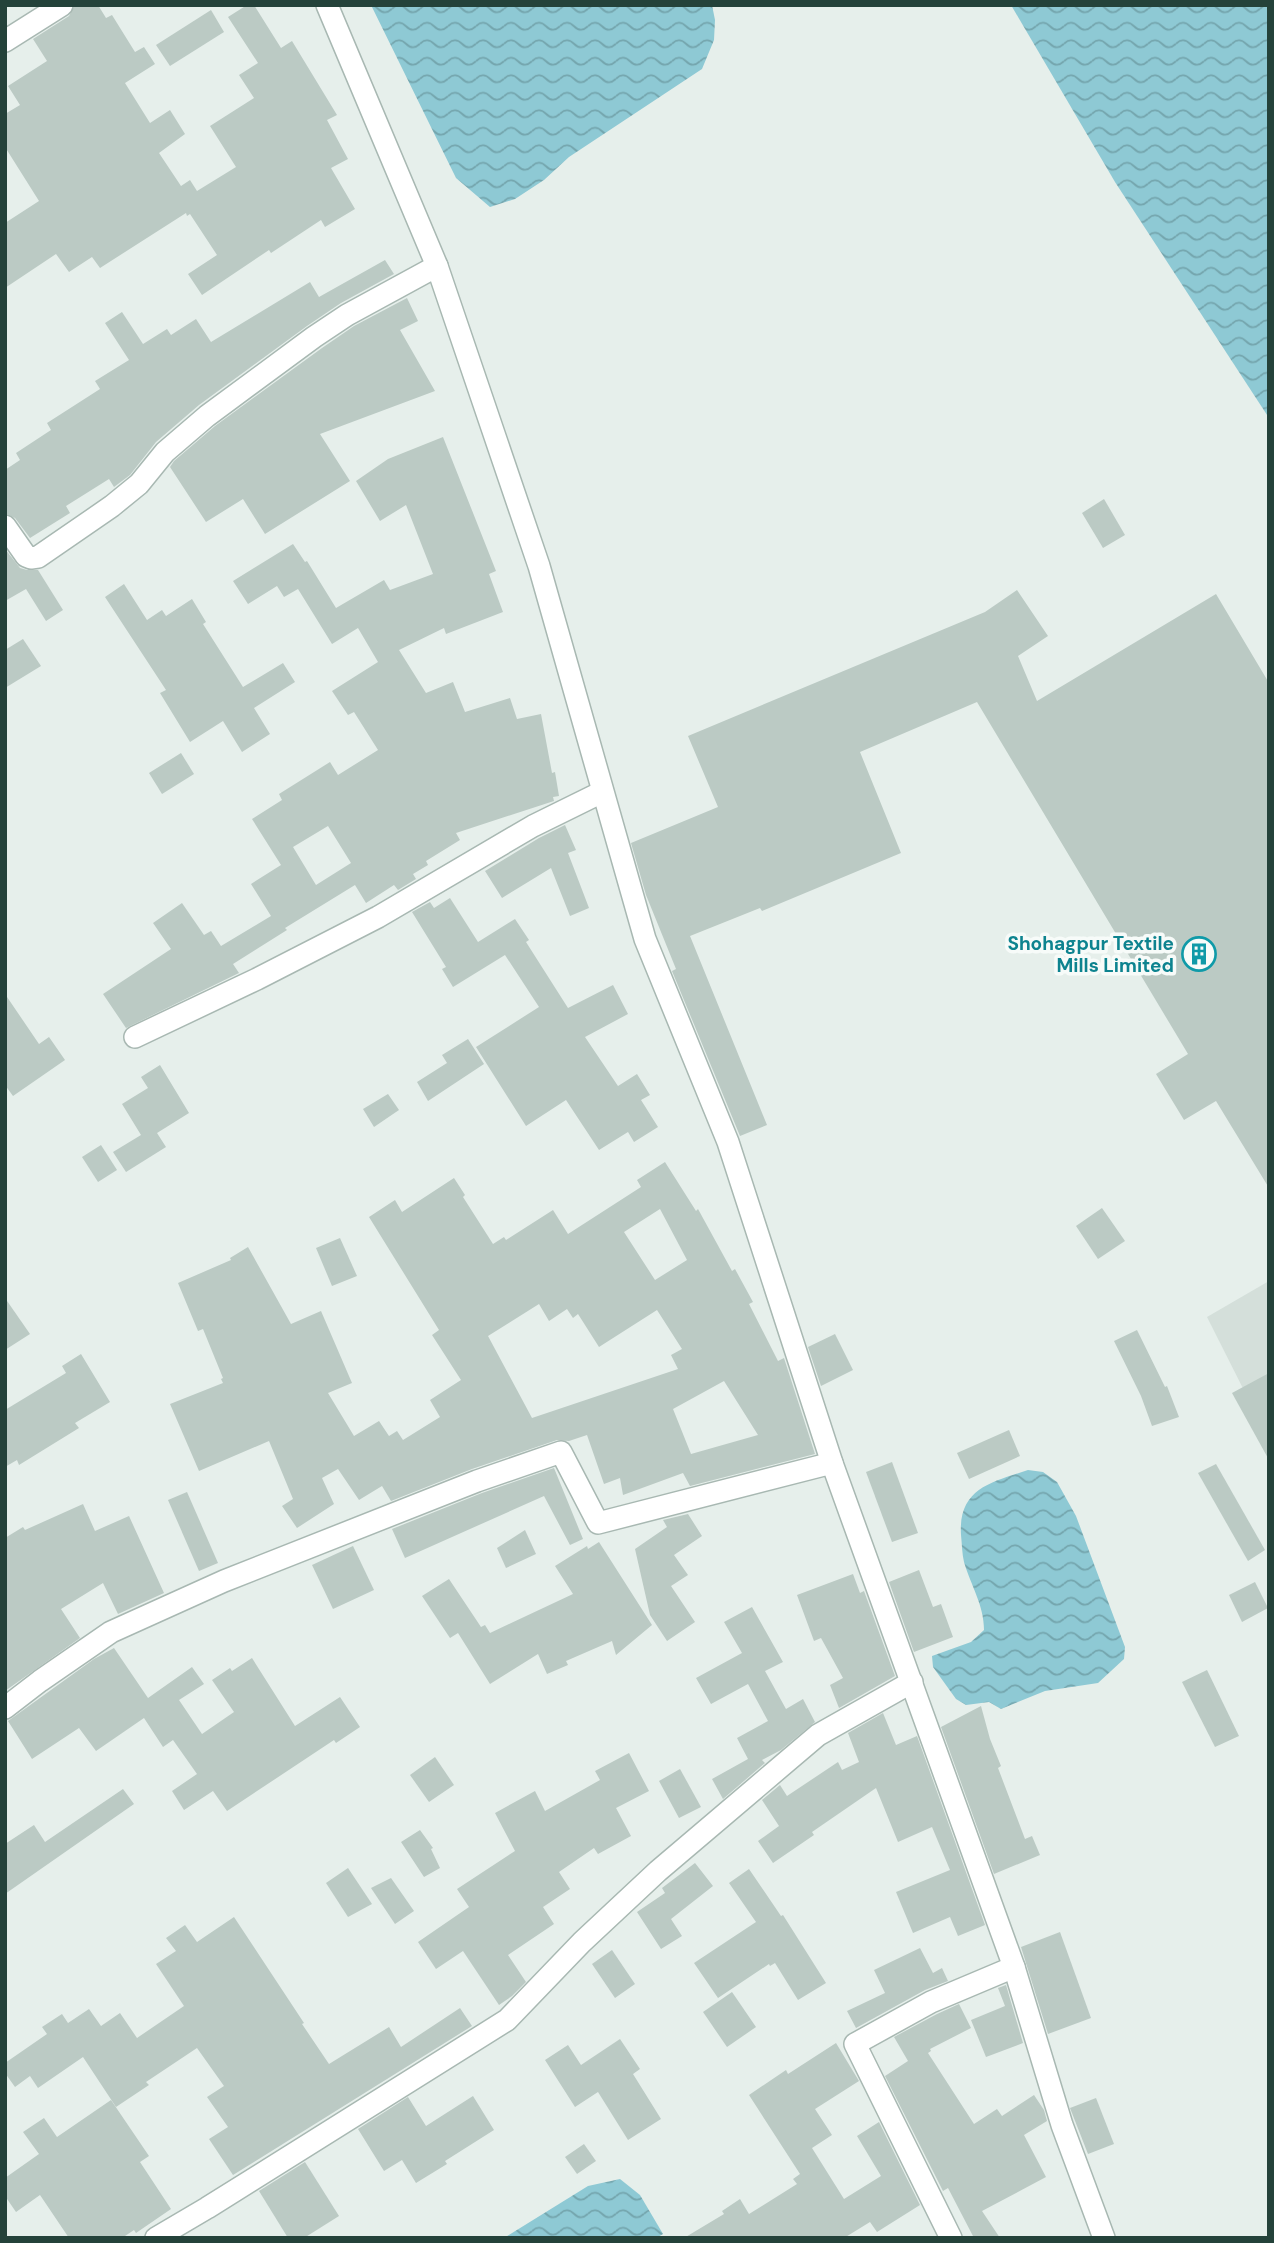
<svg xmlns="http://www.w3.org/2000/svg" width="1274" height="2243" font-family="'DM Sans',sans-serif">
<style>
.built{fill:#d4dfda}
.water{fill:url(#water-waves)}
.building{fill:#bbcac4;fill-rule:evenodd}
.lines{fill:none;stroke-linecap:round;stroke-linejoin:round}
.minor-casing{stroke:#a8b8b2;stroke-width:24}
.minor{stroke:#fff;stroke-width:21}
.labels{text-anchor:middle;stroke-width:7;stroke-linejoin:round;paint-order:stroke}
.culture-label{font-size:19px;font-weight:bold;fill:#0d838f;stroke:#f7fbf9;text-anchor:end}
</style>
<defs>
<pattern id="water-waves" width="16" height="10" patternUnits="userSpaceOnUse" patternTransform="scale(1.75)"><rect width="16" height="10" fill="#8ec9d4"/><path d="M0 5q4-4 8 0t8 0" fill="none" stroke="#74a5ad"/></pattern>
</defs>
<rect width="100%" height="100%" fill="#e6efeb"/>
<path class="built" d="M1269 1281V1440L1207 1317Z"/>
<g class="water">
<path d="M371 5H712L715 20 714 40 702 69 569 157 544 180 515 199 490 207 456 178Z"/>
<path d="M1011 5H1269V418L1115 182Z"/>
<path d="M1028 1470 1043 1472 1057 1482 1076 1516 1125 1647 1124 1659 1098 1683 1045 1691 1001 1709 989 1702 966 1705 956 1699 933 1667 932 1656 971 1642 984 1630C984 1605 971 1586 964 1562 962 1554 962 1544 961 1535 958 1488 992 1482 1028 1470Z"/>
<path d="M620 2179 640 2195 663 2234 656 2238H504L588 2186Z"/>
</g>
<g class="building">
<path d="M75 5H98L106 18 112 15 135 52 144 47 155 64 125 83 150 123 170 110 185 134 159 153 181 186 190 180 197 191 236 167 210 126 254 98 239 75 258 63 228 17 247 5H254L281 48 292 41 337 115 327 120 348 159 331 168 355 209 325 227 321 220 271 253 269 250 202 295 188 274 217 255 190 214 187 216 186 213 100 268 92 257 69 272 56 254 5 288V223L39 201 5 147V114L20 105 8 86 47 61 33 39 69 16Z"/>
<path d="M211 10 224 32 170 66 156 45Z"/>
<path d="M385 260 394 274 341 303 307 326 199 405 156 442 130 475 114 487 109 479 66 506 70 513 30 538 15 518 5 513V470L20 460 16 453 51 430 47 423 100 389 95 381 129 360 105 323 122 312 143 344 167 329 171 335 196 319 211 342 310 282 319 297Z"/>
<path d="M407 298 418 321 400 330 435 391 320 434 350 481 265 534 243 499 206 522 170 467 174 461 215 426 322 348 354 326Z"/>
<path d="M443 437 496 571 489 574 503 612 446 634 444 628 399 650 426 693 453 682 465 712 510 698 517 719 541 714 552 773 555 772 559 796 553 797 554 801 456 833 460 840 426 861 428 865 413 874 416 879 398 890 394 885 366 903 355 885 285 928 287 930 233 964 239 973 126 1028 103 994 171 949 153 923 182 903 204 935 211 931 221 946 271 916 251 884 281 865 252 819 282 800 279 794 330 762 338 775 378 750 354 712 348 715 332 691 378 662 358 628 332 644 298 589 284 597 277 586 248 604 233 581 293 544 305 562 307 561 336 608 384 580 390 590 433 574 406 505 380 521 356 481 388 459ZM328 826 351 863 316 885 293 847Z"/>
<path d="M1104 499 1125 535 1103 548 1082 513Z"/>
<path d="M5 549 20 568 27 570H38L63 610 46 621 26 589 5 601Z"/>
<path d="M124 584 147 620 162 610 166 616 192 599 206 622 203 624 243 687 283 663 295 682 254 708 270 734 242 752 223 721 190 742 160 693 166 690 105 597Z"/>
<path d="M1017 590 1048 636 1018 656 1037 701 1216 594 1269 683V1188L1216 1101 1184 1120 1156 1074 1188 1054 977 702 860 752 901 853 762 911 760 908 690 936 767 1125 740 1136 672 971 676 969 646 895 631 843 718 807 688 736 985 612Z"/>
<path d="M23 639 41 666 5 688V650Z"/>
<path d="M181 753 194 774 162 794 149 773Z"/>
<path d="M565 825 576 850 568 853 589 908 570 916 551 868 502 898 485 871 539 838Z"/>
<path d="M450 898 478 942 515 919 529 940 526 942 568 1008 613 985 628 1014 585 1037 618 1086 637 1074 650 1095 641 1100 658 1127 634 1142 628 1132 599 1150 566 1100 526 1126 476 1047 539 1007 505 955 453 987 442 969 446 967 412 912 430 902 434 908Z"/>
<path d="M5 994 39 1044 49 1037 65 1060 13 1096 5 1085Z"/>
<path d="M468 1039 484 1064 428 1101 417 1082 447 1063 442 1055Z"/>
<path d="M160 1065 189 1113 157 1133 166 1147 126 1172 113 1152 141 1135 122 1104 148 1088 141 1077Z"/>
<path d="M388 1094 399 1110 374 1127 363 1109Z"/>
<path d="M101 1145 117 1170 98 1182 82 1157Z"/>
<path d="M665 1162 696 1211 698 1209 732 1271 735 1269 753 1302 749 1304 778 1361 784 1358 815 1454 690 1486 683 1473 623 1495 620 1478 604 1484 587 1435 569 1441 557 1440 472 1469 391 1501 382 1486 359 1500 338 1469 322 1478 334 1504 297 1528 282 1506 293 1499 269 1441 199 1471 170 1404 223 1383 221 1379 223 1378 203 1329 198 1331 178 1283 231 1260 230 1258 248 1247 291 1324 321 1311 352 1383 328 1393 354 1436 379 1421 389 1436 397 1431 403 1440 440 1417 430 1400 461 1380 432 1335 439 1330 369 1217 395 1200 402 1212 454 1178 465 1195 463 1197 493 1244 504 1237 506 1240 553 1210 568 1234 641 1187 637 1180ZM660 1209 687 1260 655 1280 624 1232ZM539 1304 549 1321 567 1309 573 1318 578 1314 599 1347 657 1310 682 1349 671 1355 678 1369 532 1418 488 1336ZM724 1381 758 1435 691 1454 673 1409Z"/>
<path d="M1102 1208 1125 1241 1098 1259 1076 1226Z"/>
<path d="M340 1238 357 1276 332 1286 316 1248Z"/>
<path d="M5 1298 30 1334 5 1350Z"/>
<path d="M1137 1330 1165 1387 1167 1386 1179 1417 1152 1426 1141 1396 1114 1341Z"/>
<path d="M835 1334 853 1370 821 1386 808 1347Z"/>
<path d="M81 1354 110 1402 75 1423 79 1428 19 1465 17 1460 5 1467V1410L66 1373 62 1366Z"/>
<path d="M1269 1373V1460L1232 1393Z"/>
<path d="M1009 1430 1020 1456 969 1479 957 1453Z"/>
<path d="M892 1462 918 1533 892 1542 866 1472Z"/>
<path d="M1216 1464 1265 1550 1248 1561 1198 1473Z"/>
<path d="M554 1468 583 1539 570 1545 544 1496 405 1558 392 1529 482 1493Z"/>
<path d="M187 1492 218 1563 199 1571 168 1500Z"/>
<path d="M83 1504 95 1531 129 1516 164 1593 118 1614 103 1583 61 1609 80 1638 5 1691V1538L23 1527 25 1530Z"/>
<path d="M688 1514 702 1536 674 1555 688 1575 671 1586 695 1622 667 1641 650 1615 635 1549 667 1527 663 1520Z"/>
<path d="M525 1530 536 1554 506 1568 497 1548Z"/>
<path d="M599 1542 652 1625 616 1655 612 1641 566 1661 568 1665 547 1674 538 1654 490 1684 458 1633 450 1638 422 1596 449 1579 481 1627 485 1625 490 1633 573 1594 555 1566 587 1546 588 1549Z"/>
<path d="M353 1546 374 1590 333 1609 312 1565Z"/>
<path d="M919 1570 933 1607 941 1604 953 1637 914 1652 889 1582Z"/>
<path d="M853 1574 860 1593 864 1591 895 1676 839 1708 830 1685 843 1678 821 1638 814 1641 797 1595Z"/>
<path d="M1255 1582 1268 1608 1242 1622 1229 1595Z"/>
<path d="M752 1607 783 1662 765 1671 786 1709 803 1699 815 1722 781 1750 762 1760 765 1763 723 1799 712 1779 748 1759 737 1738 768 1721 748 1684 711 1704 696 1678 742 1653 724 1622Z"/>
<path d="M114 1648 148 1698 192 1667 204 1684 179 1700 202 1734 234 1712 212 1680 230 1668 232 1671 252 1658 295 1726 340 1697 360 1727 336 1743 334 1740 227 1811 213 1791 184 1810 172 1791 197 1774 173 1740 163 1747 144 1718 96 1751 79 1728 32 1759 8 1721 94 1659Z"/>
<path d="M1207 1670 1239 1736 1215 1747 1182 1682Z"/>
<path d="M981 1706 990 1739 1001 1766 998 1768 1025 1839 1032 1836 1040 1855 994 1874 941 1727Z"/>
<path d="M883 1713 896 1745 917 1736 985 1925 958 1936 950 1917 913 1933 896 1892 950 1870 932 1827 898 1842 876 1788 812 1832 814 1835 773 1863 758 1841 779 1826 762 1800 780 1785 787 1796 838 1762 842 1770 859 1762 848 1733Z"/>
<path d="M629 1753 649 1791 616 1808 631 1836 598 1854 594 1848 559 1872 570 1889 543 1907 554 1924 508 1955 526 1982 512 1996 499 2005 463 1951 436 1969 418 1942 469 1907 457 1889 515 1851 495 1813 535 1791 545 1811 600 1780 595 1771Z"/>
<path d="M435 1757 454 1785 429 1802 410 1775Z"/>
<path d="M680 1769 701 1807 679 1818 659 1781Z"/>
<path d="M123 1789 134 1804 5 1894V1844L34 1825 45 1842Z"/>
<path d="M420 1830 433 1848 431 1849 440 1868 424 1877 401 1842Z"/>
<path d="M695 1863 713 1886 671 1919 682 1936 661 1949 637 1912 665 1893 662 1888Z"/>
<path d="M348 1868 372 1904 348 1917 326 1883Z"/>
<path d="M749 1869 781 1916 783 1915 826 1983 798 2000 775 1963 770 1966 769 1964 718 1998 694 1963 756 1922 729 1883Z"/>
<path d="M391 1878 414 1911 395 1924 371 1888Z"/>
<path d="M234 1917 304 2023 302 2024 329 2064 389 2027 401 2047 460 2008 472 2026 233 2175 209 2139 228 2127 207 2097 224 2086 197 2048 146 2082 149 2085 116 2107 83 2057 38 2088 30 2076 15 2087 5 2073V2063L47 2034 42 2027 62 2014 68 2023 89 2009 101 2026 120 2013 137 2038 184 2006 156 1964 176 1951 166 1938 185 1925 197 1942Z"/>
<path d="M1060 1932 1091 2018 1048 2034 1021 1947Z"/>
<path d="M920 1948 933 1973 942 1968 948 1981 925 1990 856 2028 847 2011 885 1993 874 1970Z"/>
<path d="M612 1950 635 1984 615 1998 592 1964Z"/>
<path d="M1006 1985 1023 2043 986 2057 971 2020 1005 2006 998 1988Z"/>
<path d="M732 1992 756 2027 727 2047 703 2012Z"/>
<path d="M959 2004 971 2028 930 2049 931 2051 928 2053 974 2124 997 2109 1002 2116 1034 2095 1044 2110 1047 2121 1024 2135 1046 2177 982 2211 1000 2238H974L948 2188 943 2191 885 2076 908 2061 894 2037 937 2014Z"/>
<path d="M620 2039 640 2069 633 2074 661 2119 628 2140 598 2092 575 2107 545 2060 568 2045 581 2065Z"/>
<path d="M836 2043 859 2081 815 2109 832 2135 812 2148 844 2199 881 2176 857 2136 879 2122 920 2205 877 2232 870 2222 844 2238H684L724 2214 722 2211 740 2199 749 2214 797 2184 793 2179 800 2174 749 2095 786 2070 788 2074Z"/>
<path d="M473 2096 494 2130 445 2161 447 2164 416 2183 402 2160 384 2171 358 2129 408 2097 426 2126Z"/>
<path d="M1096 2098 1114 2144 1088 2154 1070 2108Z"/>
<path d="M111 2100 149 2156 140 2162 171 2209 136 2233 134 2230 122 2238H69L40 2195 16 2212 5 2196V2178L39 2154 23 2132 44 2118 57 2137Z"/>
<path d="M584 2144 596 2161 577 2174 565 2157Z"/>
<path d="M305 2162 339 2216 304 2238H288L259 2191Z"/>
</g>
<g class="lines">
<g class="minor-casing">
<g id="minor">
<path d="M327 5 437 266 539 566 645 939 728 1142 832 1463 1014 1967 1062 2125 1104 2238"/>
<path d="M5 41 62 5"/>
<path d="M5 526 26 556 31 558 38 557 112 506 139 484 165 452 207 416 314 337 347 315 437 266"/>
<path d="M135 1037 257 979 378 917 533 826 602 792"/>
<path d="M5 1708 40 1681 111 1632 224 1581 477 1481 561 1452 598 1523 832 1463"/>
<path d="M156 2238 207 2208 507 2020 582 1942 658 1871 818 1735 912 1682"/>
<path d="M951 2238 855 2044 931 2002 1014 1967"/>
</g>
</g>
<use href="#minor" class="minor"/>
</g>
<defs>
<g id="building-ring" transform="scale(1.75)"><circle r="9.5" fill="#f7fbf9" stroke="#0f9aa8" stroke-width="1.5"/><path d="M-4-6H4V6H1V3H-1V6H-4ZM-2.5-4.3h1.7v1.8h-1.7ZM.8-4.3h1.7v1.8H.8ZM-2.5-1h1.7V.8h-1.7ZM.8-1h1.7V.8H.8Z" fill="#0f9aa8"/></g>
</defs>
<g fill-rule="evenodd">
<use href="#building-ring" x="1199" y="954"/>
</g>
<g class="labels">
<g class="culture-label">
<text x="1174" y="950">Shohagpur Textile<tspan x="1174" dy="22">Mills Limited</tspan></text>
</g>
</g>
<rect width="1274" height="2243" fill="none" stroke="#24423a" stroke-width="14"/>
</svg>
